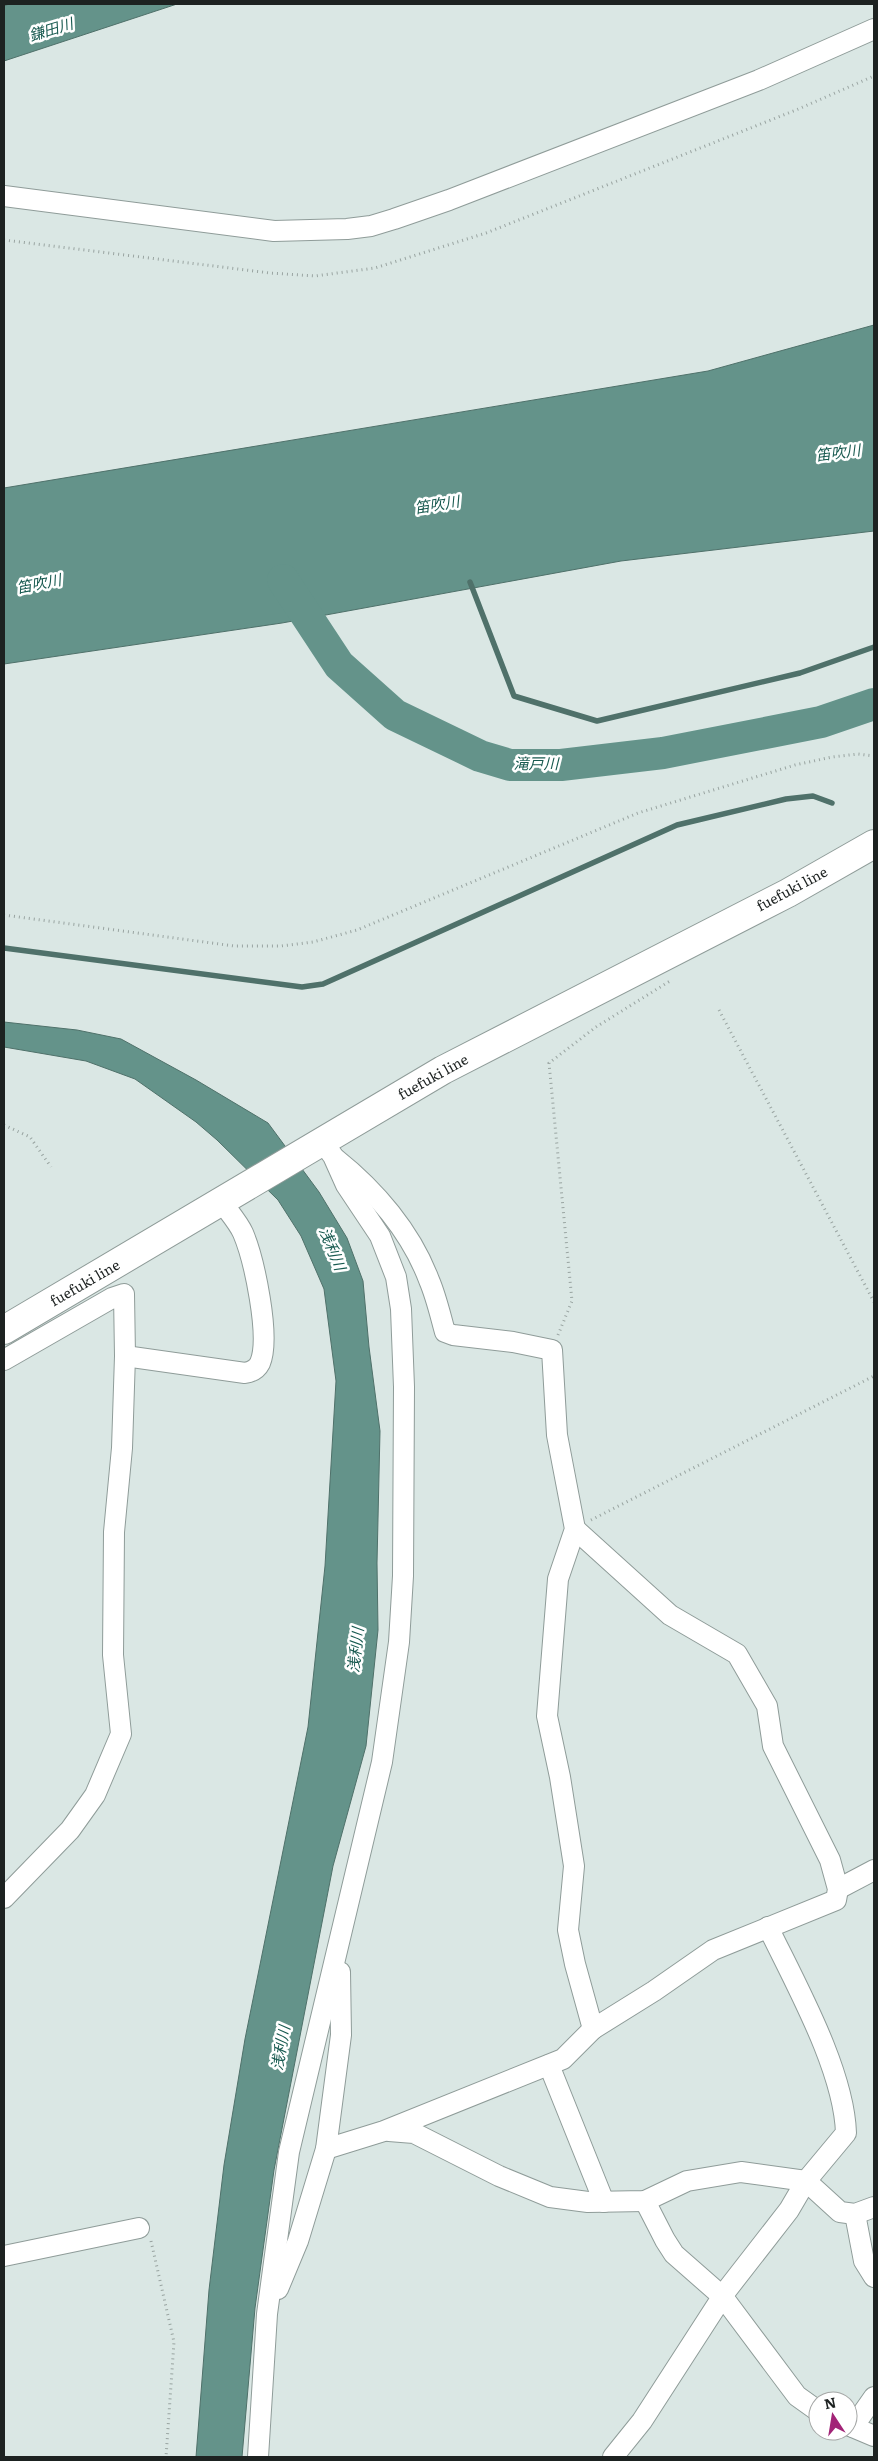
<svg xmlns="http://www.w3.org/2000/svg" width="878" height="2461" font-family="Literata,'Noto Sans JP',serif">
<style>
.water{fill:#64938a;stroke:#4f716a}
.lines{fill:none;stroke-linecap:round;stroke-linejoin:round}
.stream{stroke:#4f716a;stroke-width:5.5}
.river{stroke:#64938a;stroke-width:32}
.minor-casing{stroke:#8f9c99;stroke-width:22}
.highway-casing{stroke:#8f9c99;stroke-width:30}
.path{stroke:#99a4a1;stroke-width:3;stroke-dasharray:1 4;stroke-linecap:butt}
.minor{stroke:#fff;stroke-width:20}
.highway{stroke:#fff;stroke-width:28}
.labels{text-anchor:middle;stroke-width:5;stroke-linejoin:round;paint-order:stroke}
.street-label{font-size:14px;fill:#1d2221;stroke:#fff}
.water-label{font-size:15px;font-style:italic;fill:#185a50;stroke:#fff}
</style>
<rect width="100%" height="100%" fill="#dae7e4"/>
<g class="water">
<path d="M9 4H177L4 61V6Z"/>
<path d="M874 325V531L621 561 282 623 4 664V488L708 371Z"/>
<path d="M4 1022 77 1030 121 1039 196 1080 268 1123 319 1192 347 1238 363 1281 369 1347 380 1431 377 1563 378 1630 366 1746 333 1866 274 2170 255 2308 242 2457H196L209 2290 224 2165 245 2039 308 1727 325 1566 336 1381 324 1289 301 1236 278 1200 217 1140 196 1122 135 1079 86 1061 4 1047Z"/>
</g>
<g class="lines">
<g class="stream">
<path d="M470 582 514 696 597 721 800 673 874 647"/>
<path d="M4 948 302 987 323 984 677 825 786 799 813 796 832 803"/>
</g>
<path class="river" d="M283 580 339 665 395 715 480 756 510 765H561L663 753 821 722 874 704"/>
<g class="minor-casing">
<g id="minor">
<path d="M4 196 274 231 347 229 371 226 394 219 449 200 759 80 874 29"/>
<path d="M336 1159C375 1190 411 1232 429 1280 436 1296 440 1314 445 1332L453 1335 513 1342 552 1350 557 1435 575 1529 558 1579 547 1716 560 1777 574 1866 568 1930 575 1964 593 2029"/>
<path d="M125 1356 245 1373C251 1372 257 1369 260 1363 271 1337 254 1259 243 1233 238 1222 228 1211 221 1201"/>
<path d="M4 1360 112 1298 124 1294 125 1356 122 1448 114 1532 113 1655 121 1734 95 1795 70 1830 4 1898"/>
<path d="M838 1889 874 1870"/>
<path d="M549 2065 604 2202"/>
<path d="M389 2131 414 2133 499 2176 550 2197 588 2202 645 2201 687 2181 741 2172 806 2181 840 2212 855 2214 874 2207"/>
<path d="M326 2149 384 2131 563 2059 593 2029 654 1991 713 1950 836 1900 838 1889 830 1860 773 1746 767 1706 737 1654 670 1615 575 1529"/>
<path d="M645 2201 665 2240 674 2254 723 2297 797 2396 818 2411"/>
<path d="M855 2214 864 2261 874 2277"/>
<path d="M4 2256 139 2228"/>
<path d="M278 2289 298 2241 326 2149 341 2035 340 1972"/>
<path d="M848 2425 874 2436"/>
<path d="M853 2427 874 2397"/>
<path d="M258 2457 267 2314 289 2152 382 1762 399 1642 403 1576 404 1387 401 1309 396 1277 380 1236 346 1185 333 1156 322 1141"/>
<path d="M613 2457 642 2421 726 2291 789 2210 806 2181 846 2133C844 2070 796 1985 768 1927"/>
</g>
</g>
<g class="highway-casing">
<path id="highway" d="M4 1330 443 1070 788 893 874 844"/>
</g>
<g class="path">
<path d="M4 240 270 273 315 276 375 268 486 233 796 110 874 76"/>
<path d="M4 915 234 946H281L313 942 357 930 638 813 795 765 832 757 858 754 874 756"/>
<path d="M719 1010 874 1302"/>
<path d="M4 1125 30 1137 51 1167"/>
<path d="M558 1335 572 1301 549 1063 596 1027 670 981"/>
<path d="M591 1520 874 1376"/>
<path d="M151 2241 174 2342 166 2457"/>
</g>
<use href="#minor" class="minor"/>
<use href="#highway" class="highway"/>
</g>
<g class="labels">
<g class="street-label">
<text transform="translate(792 889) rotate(-28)" y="5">fuefuki line</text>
<text transform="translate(433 1077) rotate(-29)" y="5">fuefuki line</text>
<text transform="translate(85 1283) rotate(-30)" y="5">fuefuki line</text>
</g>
<g class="water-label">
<text transform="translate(51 30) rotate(-17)" y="5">鎌田川</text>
<text transform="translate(838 453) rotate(-7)" y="5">笛吹川</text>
<text transform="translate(437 505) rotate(-9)" y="5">笛吹川</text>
<text transform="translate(39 584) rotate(-11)" y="5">笛吹川</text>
<text x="536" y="769">滝戸川</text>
<text transform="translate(332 1249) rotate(68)" y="5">浅利川</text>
<text transform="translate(356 1650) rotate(-84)" y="5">浅利川</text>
<text transform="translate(281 2048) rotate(-80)" y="5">浅利川</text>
</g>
</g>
<rect width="878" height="2461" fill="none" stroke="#1d2221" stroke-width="10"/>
<g transform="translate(833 2416) rotate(348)"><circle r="24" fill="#ffffff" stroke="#a5a7a6"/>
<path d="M0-4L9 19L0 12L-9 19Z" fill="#a22477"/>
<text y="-8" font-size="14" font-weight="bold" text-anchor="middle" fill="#1d2221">N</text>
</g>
</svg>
